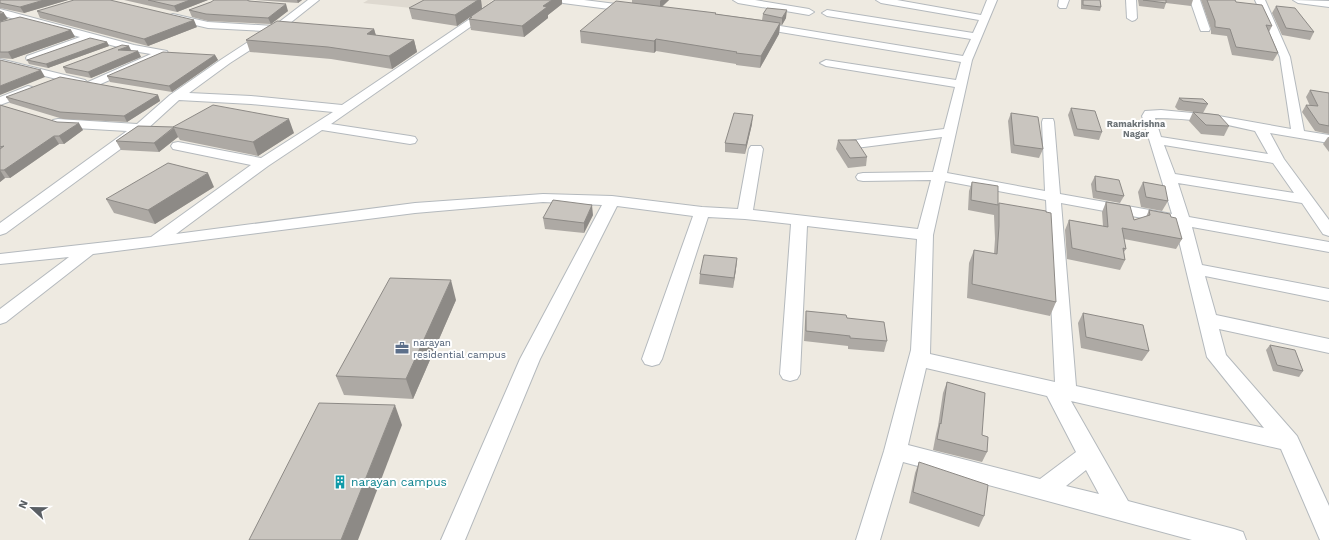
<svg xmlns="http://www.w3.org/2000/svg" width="1329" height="540" font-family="'Work Sans',sans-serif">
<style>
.education{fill:#ded9d0}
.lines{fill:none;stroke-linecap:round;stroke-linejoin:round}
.street-casing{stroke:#b4b9bd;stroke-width:2}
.street{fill:#fff;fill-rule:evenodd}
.wall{fill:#ada9a4}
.shaded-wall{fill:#8d8a86}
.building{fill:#c9c5bf;stroke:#8d8a86}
.labels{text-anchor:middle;stroke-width:4;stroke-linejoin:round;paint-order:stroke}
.far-neighbourhood-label{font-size:9px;font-weight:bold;fill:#6b7276;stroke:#fff}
.service-label{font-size:10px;fill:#4e5e75;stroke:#fff;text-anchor:start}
.near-culture-label{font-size:12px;fill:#0d838f;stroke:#fff;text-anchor:start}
</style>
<rect width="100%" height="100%" fill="#eeeae1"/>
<path class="education" d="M368 0H493L483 7 440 1 421 9 363 3Z"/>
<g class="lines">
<g class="street-casing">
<g id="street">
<path d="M308 0H319L280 31 230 63 189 93 251 96 342 105 498 0H509L331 124 410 136 415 137 417 140 415 143 410 144 322 130 268 166 176 234 415 203 543 194 612 196 702 207 738 209 749 149 751 146H761L763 149 753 210 918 229 931 180 863 181 858 180 856 177 858 174 863 173 933 172 942 137 848 149 843 148 841 145 843 142 848 141 944 129 955 87 826 66 820 63 826 60 956 80 961 62 756 28 751 25 756 22 963 56 971 39 827 16 822 13 827 10 973 33 979 20 881 3 876 0H897L981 15 987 0H997L972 60 947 173 1045 191 1042 122 1043 119H1053L1054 122 1060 194 1172 214 1142 116 1145 111 1161 110 1213 115 1291 129 1280 57 1255 0H1265L1290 57 1304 131 1329 135V143L1270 133 1284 159 1329 220V236L1323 234 1302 203 1178 183 1189 217 1329 242V252L1192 227 1202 265 1329 289V301L1205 276 1216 315 1329 339V353L1219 329 1226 355 1297 436 1329 506V540H1320L1281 449 1071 401 1128 501 1234 529 1243 532 1246 540H1192L903 462 880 540H856L884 451 911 350 917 239 807 226 800 374 797 379 790 381 783 379 780 374 791 224 745 219 708 217 662 359 659 364 652 366 645 364 642 359 693 216 617 206 540 359 465 540H441L520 359 602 205 543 202 415 213 93 254 6 322 0 324V309L69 257 0 264V254L151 237 251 165 173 149 171 146 173 143 178 142 261 158 333 112 251 104 179 100 145 131 6 233 0 235V223L127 131 58 127 53 126 52 123 53 120 58 119 137 124 170 95 222 59 265 31 208 28 170 19 168 17 170 15 173 14 208 22 274 26ZM1155 118C1188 118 1223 123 1255 131L1268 154 1161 137ZM1164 145 1273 163 1294 193 1175 174ZM945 181 1046 200 1055 382 930 354 933 235ZM1061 203 1175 224 1207 357 1264 428 1076 386ZM926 368 1047 396 1076 452 1040 479 908 445ZM1086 470 1099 494 1066 486Z"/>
<path d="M558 0H584L632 6 637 9 632 12 563 3Z"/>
<path d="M733 0H755L809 9 814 12 809 15 738 3Z"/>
<path d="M1059 0H1069L1066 8H1060L1058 6Z"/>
<path d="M1126 0H1136L1137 18 1135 20 1132 21 1127 18Z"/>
<path d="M1190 0H1200L1210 29 1209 31H1201L1200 29Z"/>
<path d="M1293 0 1329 1V7L1298 3Z"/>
<path d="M0 9 134 45 167 51 168 53 167 55 96 86H88L86 84 88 82 151 54 133 51 92 40 35 60H27L26 58 27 56 80 37 0 15Z"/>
<path d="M0 59 85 80 87 82 85 84 81 85 0 65Z"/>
<path d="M28 86 32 87 34 90 32 93 0 105V97Z"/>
</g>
</g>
<use href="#street" class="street"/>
</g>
<g class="wall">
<path d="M0 0H68L24 13 0 8Z"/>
<path d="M124 0H208L177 12Z"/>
<path d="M247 0 288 11 271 24 208 21 192 17 189 10 211 2Z"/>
<path d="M255 0H302L298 3Z"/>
<path d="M481 0 482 8 495 0H562V4L548 15V18L524 37 471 30 469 19 470 18V17L457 26 412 19 409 8Z"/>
<path d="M632 0H669L662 7 716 13V14L762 20 763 14 786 18 782 25H780L779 34 760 68 736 65V64L656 51 654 53 581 43 580 31 632 3Z"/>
<path d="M1081 0H1100L1101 7 1100 11 1081 9Z"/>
<path d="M1138 0H1193L1191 6 1166 3 1164 9 1139 6Z"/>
<path d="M1201 0H1235L1236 2 1272 26 1269 32 1278 53 1273 61 1232 55 1227 36 1211 34V29Z"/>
<path d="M1276 6 1314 32 1310 40 1282 35 1272 13Z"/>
<path d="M37 11 197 27 148 46 40 18Z"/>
<path d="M0 22 71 30 75 37 12 59 0 58Z"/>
<path d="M374 29 376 35 414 40 417 52 392 69 331 59 250 52 246 40Z"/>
<path d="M107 42 109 46 48 68 29 64 27 60Z"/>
<path d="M131 51H138L141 57 91 78 66 73 63 67Z"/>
<path d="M215 55 218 60 172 92 110 82 107 76Z"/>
<path d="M1310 90 1329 93V134L1315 131 1302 112 1306 105 1310 106 1306 97Z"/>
<path d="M158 95 160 101 127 122 63 119 10 103 6 97Z"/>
<path d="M1179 98 1208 104 1203 113 1178 110 1175 107Z"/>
<path d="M0 105 83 130 64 144H59L10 178H5L0 182Z"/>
<path d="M1071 108 1102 132 1099 140 1074 136 1068 115Z"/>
<path d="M1193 112 1229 126 1224 136 1201 134 1189 121Z"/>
<path d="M1011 113 1043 149 1039 158 1011 153 1008 121Z"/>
<path d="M752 124 745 154 725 152V143Z"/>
<path d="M138 126 294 133 258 156 180 140 178 137 159 152 121 150 116 141Z"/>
<path d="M1328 137H1329V152L1323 144Z"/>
<path d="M838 140 867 157 866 166 848 168 836 149Z"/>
<path d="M1095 176 1124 196 1120 203 1093 198 1091 184Z"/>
<path d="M972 182 998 205 999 203 1056 302 1050 316 967 298 969 263 974 250 994 254 995 239 994 215 968 210 969 191Z"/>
<path d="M1143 182 1168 201 1162 211 1141 207 1138 192Z"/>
<path d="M214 187 155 224 114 213 106 199Z"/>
<path d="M1106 202 1134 220 1146 217 1149 210 1171 217 1182 239 1176 249 1124 239 1126 249 1124 252 1125 260 1120 270 1067 259 1065 230 1069 220 1103 226 1102 212Z"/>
<path d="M593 215 584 233 545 229 543 218Z"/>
<path d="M737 258 736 269 733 288 699 284 700 274Z"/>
<path d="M456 300 413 399 344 395 336 376Z"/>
<path d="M806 311 847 318 887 341 884 352 848 349V346L804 341 805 321Z"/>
<path d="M1083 313 1149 351 1142 361 1081 348 1078 323Z"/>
<path d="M1270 345 1303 371 1299 377 1273 371 1266 350Z"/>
<path d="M947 382 982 435 987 452 982 462 933 450 936 434 938 426 943 393Z"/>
<path d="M919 462 984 516 979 527 909 503 915 473Z"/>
</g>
<g class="shaded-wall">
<path d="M44 0H68L24 13 20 7Z"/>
<path d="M190 0H208L177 12 174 6Z"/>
<path d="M297 0H302L298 3Z"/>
<path d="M478 0H481L482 9 457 26 455 15Z"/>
<path d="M552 0H562V4L548 15V18L524 37 522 26 543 6Z"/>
<path d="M661 0H669L660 8V1Z"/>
<path d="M286 4 288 11 271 24 268 18Z"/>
<path d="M787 10 786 18 782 25V18Z"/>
<path d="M4 13 8 19 0 22V14Z"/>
<path d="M194 20 197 27 148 46 144 39Z"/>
<path d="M780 23 779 34 760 68 761 56Z"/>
<path d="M374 29 377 40 367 34Z"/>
<path d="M71 30 75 37 12 59 8 52Z"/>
<path d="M656 39V51L654 53V41Z"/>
<path d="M414 40 417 52 392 69 389 56Z"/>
<path d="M107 42 109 46 48 68 46 64Z"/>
<path d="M129 46 132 52 118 50Z"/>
<path d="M138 51 141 57 91 78 88 72Z"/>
<path d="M215 55 218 60 172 92 169 86Z"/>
<path d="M41 70 45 77 0 95V86Z"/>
<path d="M158 95 160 101 127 122 124 116Z"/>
<path d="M753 115 752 124 745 154 746 145Z"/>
<path d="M289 119 294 133 258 156 253 142Z"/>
<path d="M79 123 83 130 64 144 59 136Z"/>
<path d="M174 128 178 137 159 152 154 143Z"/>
<path d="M54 136 59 144 10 178 4 170Z"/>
<path d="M0 170 5 178 0 182Z"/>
<path d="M208 173 214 187 155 224 148 210Z"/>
<path d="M592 205 593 215 584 233V223Z"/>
<path d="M737 258 736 269 733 288 734 278Z"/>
<path d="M451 280 456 300 413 399 406 379Z"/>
<path d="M395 405 402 425 358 540H341Z"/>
</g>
<g class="building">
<path d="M0 0H44L20 7 0 3Z"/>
<path d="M74 0H110L194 20 144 39 37 11Z"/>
<path d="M148 0H190L174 6Z"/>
<path d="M214 0H247L249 1 286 4 268 18 206 14 189 10 211 2Z"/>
<path d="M424 0H478L455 15 409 8Z"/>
<path d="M495 0H552L543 6 547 7 522 26 469 19 472 17H470Z"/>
<path d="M1083 0H1100L1101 7 1083 5Z"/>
<path d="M1143 0H1166V3Z"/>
<path d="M1207 0H1235L1236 2 1262 5 1272 26 1266 25 1278 53 1236 47 1230 29 1215 27V21Z"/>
<path d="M616 1 716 13 715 14 780 23 761 56 736 53 737 52 656 39 654 41 580 31Z"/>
<path d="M1276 6 1295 8 1314 32 1286 28Z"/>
<path d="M767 8 787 10 782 18 763 14Z"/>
<path d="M0 11 4 13 0 14Z"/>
<path d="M20 17 71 30 8 52H0V22Z"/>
<path d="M277 21 374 29 367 34 414 40 389 56 328 47 246 40Z"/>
<path d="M90 38 107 42 46 64 27 60Z"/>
<path d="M122 45 129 46 118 50 138 51 88 72 63 67Z"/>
<path d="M163 52 215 55 169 86 107 76Z"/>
<path d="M0 60 41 70 0 86Z"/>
<path d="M60 77 158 95 124 116 60 112 6 97Z"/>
<path d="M1310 90 1329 93V126L1319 124 1306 105 1318 106Z"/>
<path d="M1179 98 1203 99 1208 104 1183 101Z"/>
<path d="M0 105 57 122 79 123 59 136H54L4 170H0V149L4 146 0 147Z"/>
<path d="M213 105 289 119 253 142 173 127Z"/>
<path d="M1071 108 1095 111 1102 132 1077 129Z"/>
<path d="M1193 112 1219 115 1229 126 1206 125Z"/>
<path d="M734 113 753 115 746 145 725 143Z"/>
<path d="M1011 113 1038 117 1043 149 1014 145Z"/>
<path d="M138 126 174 127 154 143 116 141Z"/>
<path d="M838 140H856L867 157 850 158Z"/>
<path d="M168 163 208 173 148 210 106 199Z"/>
<path d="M1095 176 1119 180 1124 196 1096 191Z"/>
<path d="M972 182 998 186V205L971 200Z"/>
<path d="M1143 182 1165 186 1168 201 1146 197Z"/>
<path d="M553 200 592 205 584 223 543 218Z"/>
<path d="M1106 202 1130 206 1134 220 1150 215 1149 210 1170 214 1171 217 1176 218 1182 239 1122 228 1126 249 1123 248 1125 260 1072 248 1069 220 1108 227Z"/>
<path d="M999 203 1046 211V212L1051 213 1056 302 972 284 974 250 997 254 999 226Z"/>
<path d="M704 255 737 258 734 278 700 274Z"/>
<path d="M390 278 451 280 406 379 336 376Z"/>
<path d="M806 311 846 315 847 318 884 322 887 341 850 338V336L806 331Z"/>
<path d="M1083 313 1143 325 1149 351 1086 337Z"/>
<path d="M1270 345 1295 350 1303 371 1277 365Z"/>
<path d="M947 382 985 393 982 435 988 437 987 452 937 439 940 423 941 424Z"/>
<path d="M319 403 395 405 341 540H249Z"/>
<path d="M919 462 988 485 984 516 913 492Z"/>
</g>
<defs>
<g id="office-bare" transform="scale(1.08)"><path d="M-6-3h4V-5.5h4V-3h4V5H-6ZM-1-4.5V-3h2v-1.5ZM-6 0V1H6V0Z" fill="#5c6f8a" stroke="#fff" stroke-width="2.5" paint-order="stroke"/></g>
<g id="building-bare" transform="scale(1.08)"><path d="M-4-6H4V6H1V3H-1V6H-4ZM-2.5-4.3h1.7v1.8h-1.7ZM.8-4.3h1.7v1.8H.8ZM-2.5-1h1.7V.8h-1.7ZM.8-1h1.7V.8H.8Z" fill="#0f9aa8" stroke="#fff" stroke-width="2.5" paint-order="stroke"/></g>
</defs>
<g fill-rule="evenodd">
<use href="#office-bare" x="402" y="348"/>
<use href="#building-bare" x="340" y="482"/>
</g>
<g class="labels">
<g class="far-neighbourhood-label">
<text x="1136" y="127">Ramakrishna<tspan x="1136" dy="10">Nagar</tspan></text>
</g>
<g class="service-label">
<text x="413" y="346">narayan<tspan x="413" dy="12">residential campus</tspan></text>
</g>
<g class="near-culture-label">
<text x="351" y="486">narayan campus</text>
</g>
</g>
<g transform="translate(32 508) rotate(292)" stroke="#ffffff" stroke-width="3" paint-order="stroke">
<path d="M0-3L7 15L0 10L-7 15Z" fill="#5a5f64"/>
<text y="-6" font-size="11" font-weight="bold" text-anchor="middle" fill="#5a5f64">N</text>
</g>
</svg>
